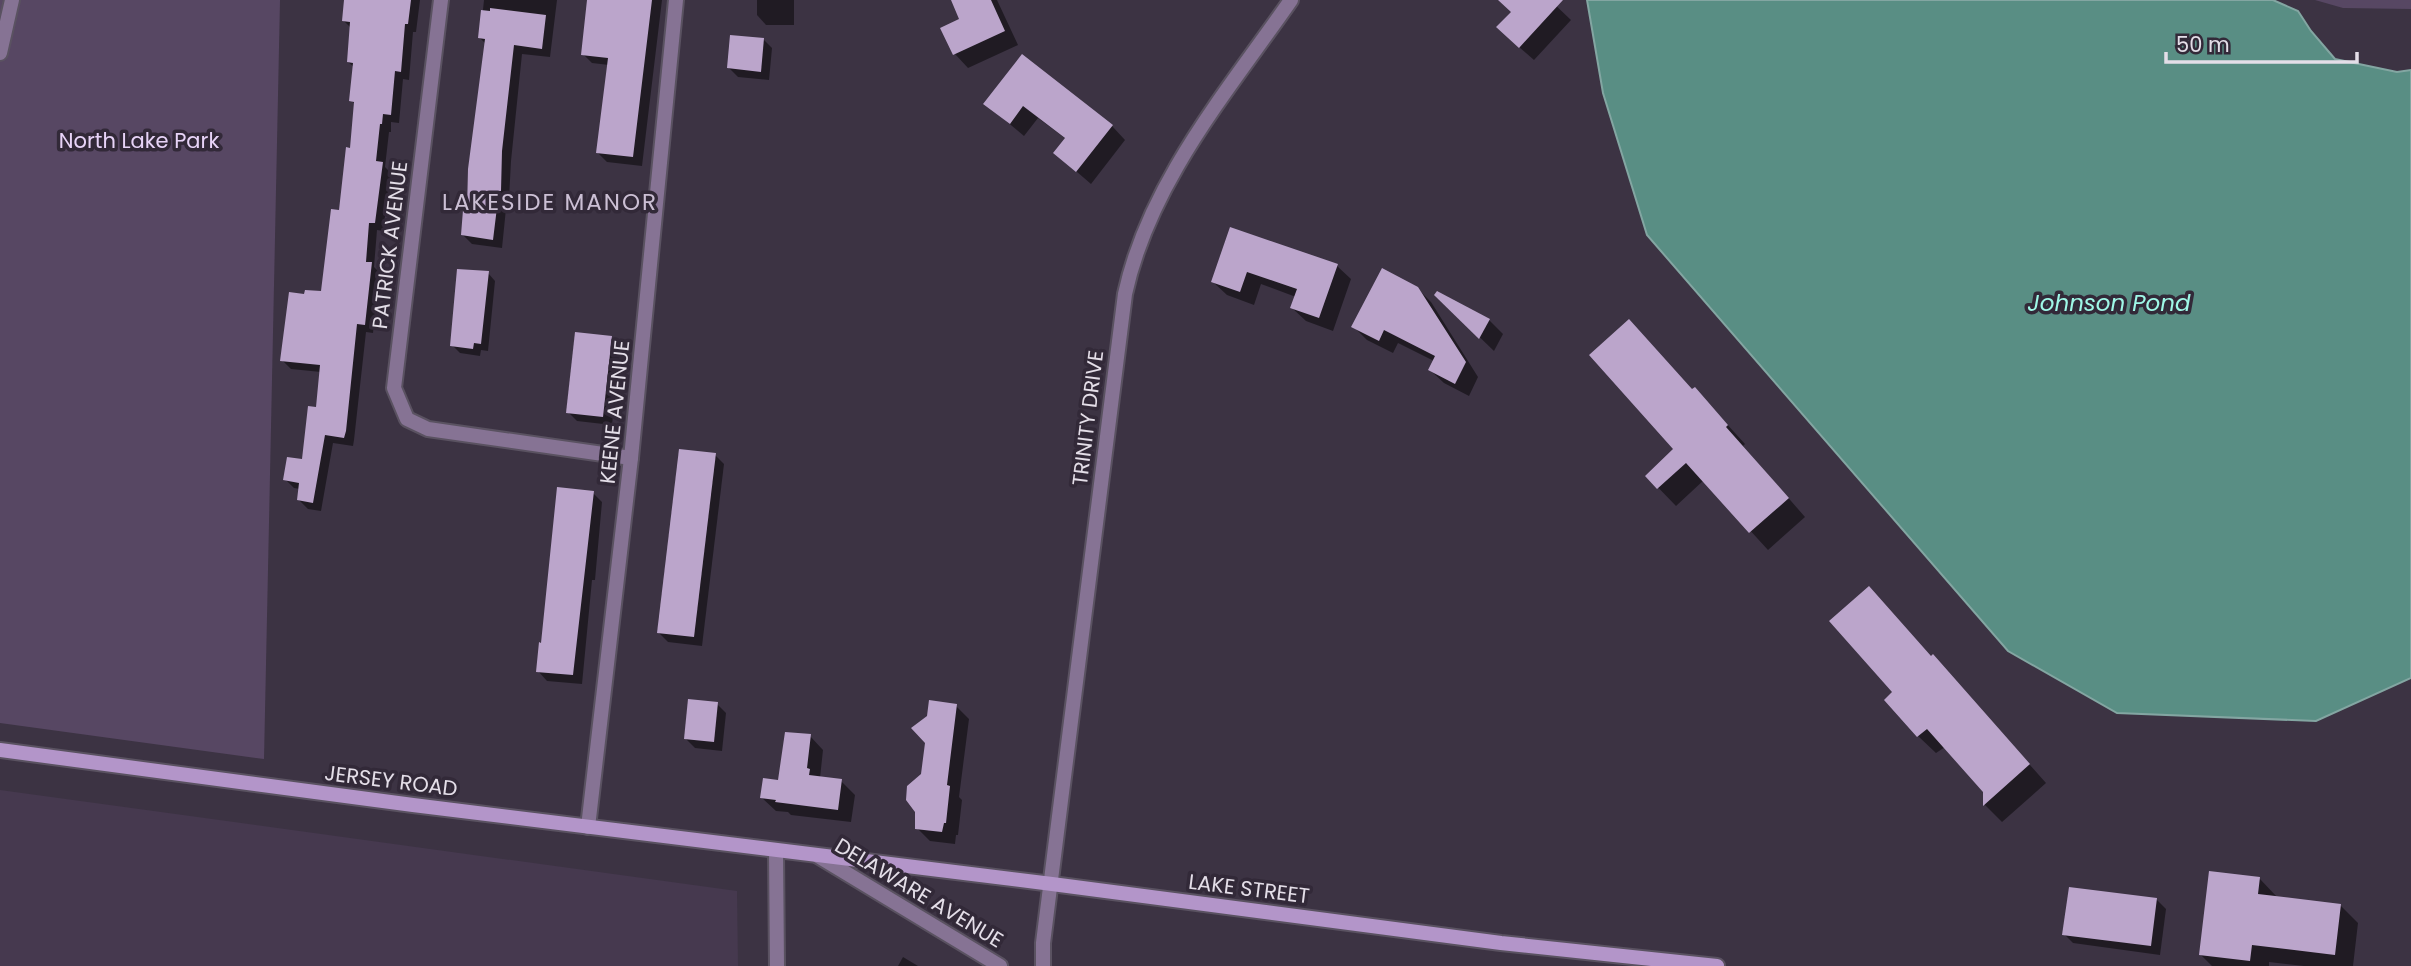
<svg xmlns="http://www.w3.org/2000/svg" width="2411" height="966" font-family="Poppins,sans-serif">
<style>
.built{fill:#46394f}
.green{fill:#574763}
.water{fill:#598e84;stroke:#83a6a2;stroke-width:2}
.shadow{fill:#0007}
.building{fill:#bba5cb}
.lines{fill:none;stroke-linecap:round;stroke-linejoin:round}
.street-casing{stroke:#5a5261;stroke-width:18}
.secondary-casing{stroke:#5a5261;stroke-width:18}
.street{stroke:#867394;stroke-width:14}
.secondary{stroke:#b395c9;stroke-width:14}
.labels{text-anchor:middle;stroke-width:7;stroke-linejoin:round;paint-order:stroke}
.park-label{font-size:21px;fill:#e7d3f7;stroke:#322938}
.street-label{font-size:21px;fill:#e4dee8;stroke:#322938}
.neighbourhood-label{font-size:23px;letter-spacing:2px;fill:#cbbfd4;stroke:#322938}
.water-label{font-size:23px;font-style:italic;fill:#9ff8e7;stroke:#322938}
</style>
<rect width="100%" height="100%" fill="#3c3343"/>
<path class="built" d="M0 790 737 891 738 966H0Z"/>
<g class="green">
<path d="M0 0H280L264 759 0 723Z"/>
<path d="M2315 0H2411V9L2343 8Z"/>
</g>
<path class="water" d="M1587 0H2273L2298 11 2311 31 2335 59 2397 72 2411 70V678L2316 721 2117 713 2008 651 1647 235 1603 93Z"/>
<g class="shadow">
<path d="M346 0H420L416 32H413L409 80 403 79 399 123 391 122V132H389L385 167 391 173 383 231 377 230 374 267 380 273 373 333 366 332 354 440 353 446 333 443 321 511 308 509 299 500 300 489 294 488 285 479 303 461 318 409 321 372 291 369 282 360 322 293 341 212 351 150 356 105 351 100 354 67 348 62 351 28 343 20Z"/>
<path d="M484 0H557L550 57 522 54 511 161 509 199H507L502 248 472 244 463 235 468 212 486 44 480 38Z"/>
<path d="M589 0H662L642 166 607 162 598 153 609 65 592 63 583 54Z"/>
<path d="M757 0H794V25H766L757 15Z"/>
<path d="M953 0H997L1018 45 968 68 955 54 942 28 962 20Z"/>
<path d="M1499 0H1550L1571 20 1534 60 1512 41 1513 12Z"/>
<path d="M763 39 772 48 769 80 738 77 729 68Z"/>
<path d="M1022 57 1112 126 1125 140 1091 184 1055 153 1066 139 1038 118 1024 136 986 104Z"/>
<path d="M1231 229 1337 266 1351 279 1333 331 1306 321 1292 308 1296 297 1261 284 1254 305 1227 295 1213 282Z"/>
<path d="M488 273 495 281 488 351 481 350 480 356 460 353 452 345Z"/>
<path d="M1417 288 1431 302 1478 377 1469 396 1444 383 1430 370 1434 361 1398 343 1393 353 1367 340 1353 326Z"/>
<path d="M1436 295 1489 320 1503 334 1494 351Z"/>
<path d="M611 338 620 347 612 425 577 421 568 412Z"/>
<path d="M1695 389 1745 444 1743 446 1805 517 1768 550 1704 480 1676 506 1647 476 1675 450Z"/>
<path d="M715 455 724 464 702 646 668 642 659 633Z"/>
<path d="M593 493 602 502 595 580H592L582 684 547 681 538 671 543 644Z"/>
<path d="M1933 656 2046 783 2002 822 1985 805V791L1945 747 1936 753 1918 736 1895 692Z"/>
<path d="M717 704 726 713 722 751 695 748 685 738Z"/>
<path d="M956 706 969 719 959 797 962 800 958 835H956L955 844 930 841 917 828 928 717Z"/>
<path d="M810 736 823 750 820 778 841 781 855 795 851 822 791 815 788 812 776 811 762 798 780 781Z"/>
<path d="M2260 879 2277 897 2340 905 2358 923 2353 966H2304L2269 962V966H2212L2201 955Z"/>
<path d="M2157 900 2166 909 2160 955 2073 943 2064 934Z"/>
<path d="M903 957 918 966H898Z"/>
</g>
<g class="building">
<path d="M344 0H411L408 24H405L401 72 395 71 391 115 383 114 382 124H380L376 161 383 162 375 223H369L366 262H372L365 325 357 324 346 431 344 438 325 435 313 503 297 500 299 483 283 480 287 457 302 459 308 406 316 407 320 365 280 361 289 292 304 294 305 290 321 291 331 209 339 210 346 147 350 148 354 102 349 101 353 63 347 62 350 22 342 21Z"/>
<path d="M587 0H652L633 157 596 153 608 58 581 55Z"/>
<path d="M951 0H991L1005 31 953 55 940 28 959 19Z"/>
<path d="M1498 0H1563L1519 48 1496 27 1511 12Z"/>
<path d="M490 8 546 15 542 49 514 45 502 151 501 191H499L493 240 461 235 463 210H467L468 169 485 39 478 38 481 10 490 11Z"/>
<path d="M730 35 764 38 761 72 727 68Z"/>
<path d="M1022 54 1113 125 1076 172 1053 153 1065 138 1023 106 1010 124 983 104Z"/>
<path d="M1230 227 1338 264 1319 318 1290 308 1297 289 1247 272 1240 292 1211 282Z"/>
<path d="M1382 268 1418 287 1466 362 1455 384 1428 370 1435 356 1384 330 1379 341 1351 327Z"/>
<path d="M457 269 489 271 481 344 474 343 473 349 450 346Z"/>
<path d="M1437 291 1490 319 1479 339 1434 295Z"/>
<path d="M1629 319 1692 389 1695 387 1728 425 1726 427 1789 498 1749 533 1686 463 1657 489 1645 476 1673 449 1589 355Z"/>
<path d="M575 332 612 336 603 417 566 413Z"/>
<path d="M679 449 716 453 694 637 657 633Z"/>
<path d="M557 487 594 491 573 675 536 672 539 642 541 643Z"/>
<path d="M1869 586 1931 656 1933 654 2030 764 1983 806V792L1927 729 1917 737 1884 700 1892 692 1829 621Z"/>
<path d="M688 699 718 702 714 742 684 739Z"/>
<path d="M929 700 957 704 947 785 950 786 946 823H944L942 832 915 829V812L906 800 907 786 921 774 925 743 911 728 927 716Z"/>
<path d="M785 732 811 734 807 768 810 769 809 775 842 779 838 810 775 802 776 800 760 798 763 778 778 780Z"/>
<path d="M2209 871 2260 877 2258 894 2341 904 2335 955 2252 945 2250 961 2199 955Z"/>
<path d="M2069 887 2157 898 2151 946 2062 935Z"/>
</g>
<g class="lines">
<g class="street-casing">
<g id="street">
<path d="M441 0 394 388 407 419 428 429 631 458"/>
<path d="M0 53 12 0"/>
<path d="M588 827 631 458 676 0"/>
<path d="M776 851 777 966"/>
<path d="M818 856 1000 966"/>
<path d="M1043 966V943L1125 294C1149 183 1227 92 1291 0"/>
</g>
</g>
<g class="secondary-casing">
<path id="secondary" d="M0 750 413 805 1052 884 1501 943 1717 966"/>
</g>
<use href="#street" class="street"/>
<use href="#secondary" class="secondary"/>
</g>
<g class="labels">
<g class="park-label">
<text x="139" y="148">North Lake Park</text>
</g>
<g class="street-label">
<text transform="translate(390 245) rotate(-83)" y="7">PATRICK AVENUE</text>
<text transform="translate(615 412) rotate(-84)" y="7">KEENE AVENUE</text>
<text transform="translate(1088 418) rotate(-83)" y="7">TRINITY DRIVE</text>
<text transform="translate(391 781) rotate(7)" y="7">JERSEY ROAD</text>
<text transform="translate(1249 889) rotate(7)" y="7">LAKE STREET</text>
<text transform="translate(919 893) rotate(31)" y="7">DELAWARE AVENUE</text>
</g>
<g class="neighbourhood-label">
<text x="550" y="210">LAKESIDE MANOR</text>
</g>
<g class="water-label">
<text x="2109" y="311">Johnson Pond</text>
</g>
</g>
<path d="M2166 52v10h191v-10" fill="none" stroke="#e4dee8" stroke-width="3.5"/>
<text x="2176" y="52" font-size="21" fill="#e4dee8" stroke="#322938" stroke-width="5" paint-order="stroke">50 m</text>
</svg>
